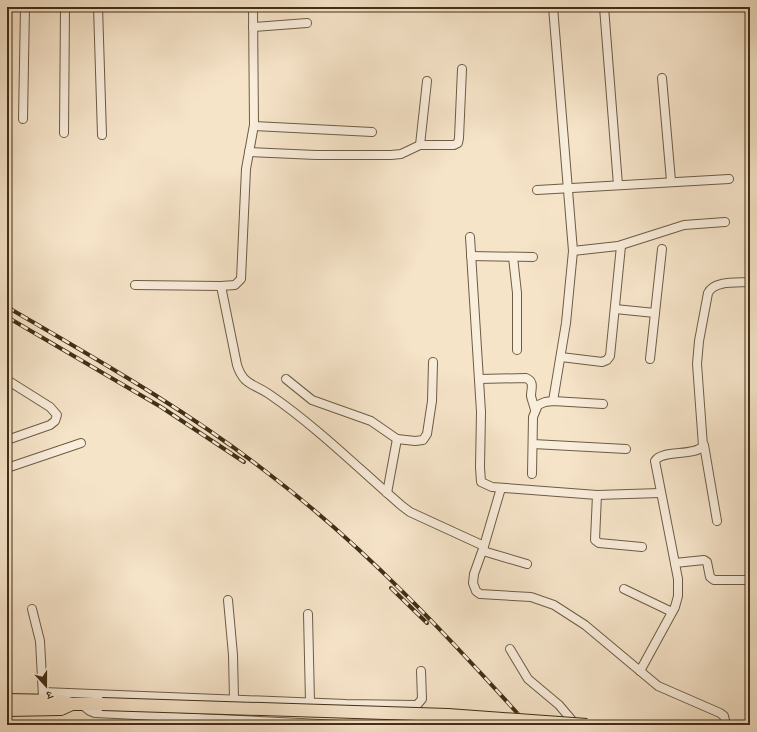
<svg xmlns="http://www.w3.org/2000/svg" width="757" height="732" font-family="'Gentium Book Plus','Noto Serif Devanagari',serif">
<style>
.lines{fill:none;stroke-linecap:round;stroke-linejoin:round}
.minor-casing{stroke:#6e5c42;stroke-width:10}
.highway-casing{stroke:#412e15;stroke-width:14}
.minor{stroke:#f9eddc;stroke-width:8}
.highway{stroke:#f6e4c9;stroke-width:12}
.rail-casing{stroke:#412e15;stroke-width:4}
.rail{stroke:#f9eddc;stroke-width:2.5;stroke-dasharray:8;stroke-linecap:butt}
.highway-bridge-casing{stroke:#412e15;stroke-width:14;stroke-linecap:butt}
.highway-bridge{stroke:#f6e4c9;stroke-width:12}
</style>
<rect width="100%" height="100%" fill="#f6e4c9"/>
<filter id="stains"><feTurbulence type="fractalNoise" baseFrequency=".005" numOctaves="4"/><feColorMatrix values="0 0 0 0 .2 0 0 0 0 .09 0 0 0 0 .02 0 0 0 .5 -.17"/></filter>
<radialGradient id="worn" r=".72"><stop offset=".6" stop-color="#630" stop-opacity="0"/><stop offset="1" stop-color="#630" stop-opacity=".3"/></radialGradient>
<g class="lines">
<g class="minor-casing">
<g id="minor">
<path d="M98 7 102 135"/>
<path d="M604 7 618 185"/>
<path d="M253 27 307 23"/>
<path d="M662 78 671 181"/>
<path d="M23 119 25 7"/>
<path d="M254 126 372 132"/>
<path d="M64 133 65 7"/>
<path d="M420 145 427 81"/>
<path d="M249 152 316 155H391L401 154 420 145H454L458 143 459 138 462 69"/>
<path d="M537 190 729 179"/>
<path d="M470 237 481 412 480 467 481 482 492 487 597 495 660 493"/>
<path d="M573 251 618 246 684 225 725 222"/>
<path d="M471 256 533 257"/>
<path d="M513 257 517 293V350"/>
<path d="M135 285 221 286 235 285 241 279 246 169 254 125 253 7"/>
<path d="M221 286 237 365C244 386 253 383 269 394 317 427 358 468 402 506L410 512 484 546"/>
<path d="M615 309 655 313"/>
<path d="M561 357 602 362 607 360 610 356 621 246"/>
<path d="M650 359 662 249"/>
<path d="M286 379 312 400 371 421 397 439 415 441 423 440 427 434 432 401 433 362"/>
<path d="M479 379 526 378C535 382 531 388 531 396 532 401 534 405 535 410"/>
<path d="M7 380 50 407 57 415 55 421 50 425 7 440"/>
<path d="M553 401 566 323 573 251 553 7"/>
<path d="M533 444 626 449"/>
<path d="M704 445 717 521"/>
<path d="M7 468 81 443"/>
<path d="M532 474 533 417 538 405 545 402 553 401 603 404"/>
<path d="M501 488 484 546 474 574 473 583 476 591 480 594 531 597 554 605 585 625 658 686 720 713 724 716 726 725"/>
<path d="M387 493 397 439"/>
<path d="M597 495 595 540 599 543 642 547"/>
<path d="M483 551 527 564"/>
<path d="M675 563 704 560 707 562 710 577 714 580H750"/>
<path d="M624 589 672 612"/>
<path d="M228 600 233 655 234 699"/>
<path d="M32 609 40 641 43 697"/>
<path d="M308 614 310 702"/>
<path d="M510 649 528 679 559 705 576 725"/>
<path d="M640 671 675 607 678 596V579L655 461C662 449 694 457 703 446L697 364 699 341 708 293C714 280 738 283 750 282"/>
<path d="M43 692 346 704 417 705 422 699 421 671"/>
<path d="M81 704 90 711 95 713 341 725"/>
<path d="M165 716 166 725"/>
</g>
</g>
<g class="highway-casing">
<g id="highway">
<path d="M7 700 61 701 72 704H102"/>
<path d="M7 710 61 709 72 704"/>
</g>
</g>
<use href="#minor" class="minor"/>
<use href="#highway" class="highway"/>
<g class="rail-casing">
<g id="rail">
<path d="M7 307C96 359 187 410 269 474 365 547 447 635 528 725"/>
<path d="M7 317 161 407 244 462"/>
<path d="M391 588 427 623"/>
</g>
</g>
<use href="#rail" class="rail"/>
<g class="highway-bridge-casing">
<path id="highway-bridge" d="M102 704 448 715 587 725"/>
</g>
<use href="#highway-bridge" class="highway-bridge"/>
</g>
<rect width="757" height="732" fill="none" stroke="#f6e4c9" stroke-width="24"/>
<rect x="8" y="8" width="741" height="716" fill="none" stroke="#412e15" stroke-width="2"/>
<rect x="12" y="12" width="733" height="708" fill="none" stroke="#412e15"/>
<g transform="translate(46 686) rotate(159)" stroke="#f9eddc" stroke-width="3" paint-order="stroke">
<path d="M0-3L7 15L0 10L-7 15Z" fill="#412e15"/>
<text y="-6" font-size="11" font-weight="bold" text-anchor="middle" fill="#412e15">उ</text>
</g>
<rect width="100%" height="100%" filter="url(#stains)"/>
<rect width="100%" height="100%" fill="url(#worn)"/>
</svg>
